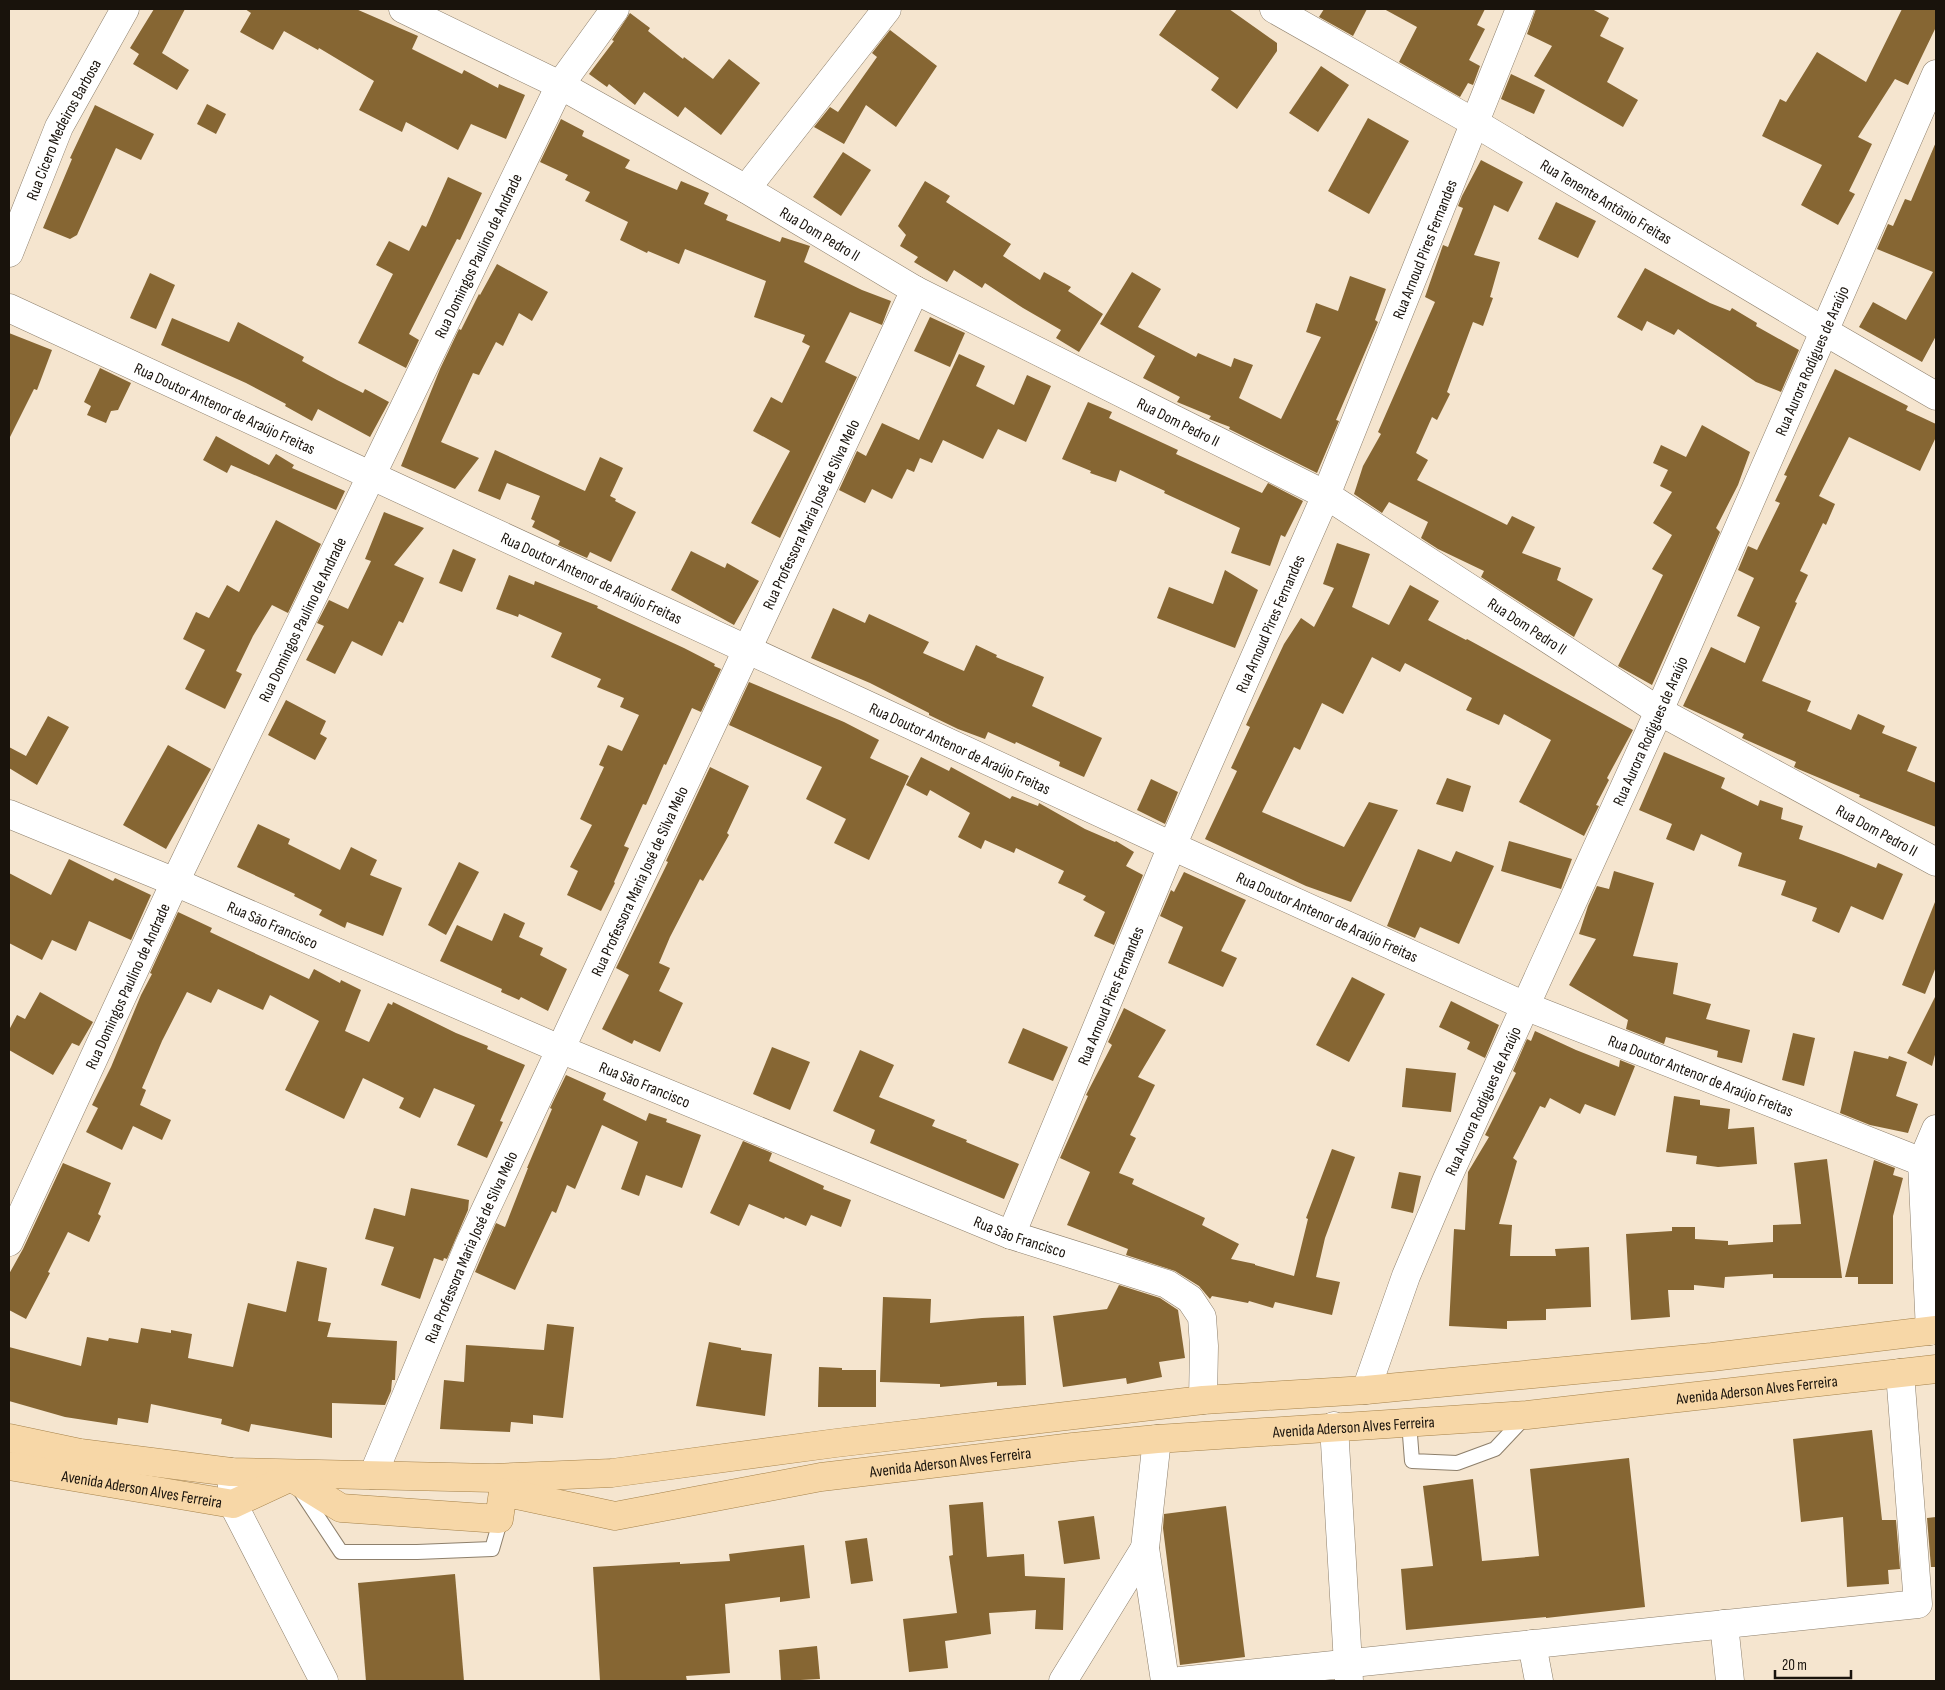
<svg xmlns="http://www.w3.org/2000/svg" width="1945" height="1690" font-family="'Sofia Sans Condensed',sans-serif">
<style>
.building{fill:#866633}
.lines{fill:none;stroke-linecap:round;stroke-linejoin:round}
.lane-casing{stroke:#8d7f6b;stroke-width:16}
.street-casing{stroke:#8d7f6b;stroke-width:29}
.primary-casing{stroke:#a5824a;stroke-width:29}
.lane{stroke:#fff;stroke-width:14}
.street{stroke:#fff;stroke-width:28}
.primary{stroke:#f7d7a7;stroke-width:28}
.labels{text-anchor:middle;stroke-width:5;stroke-linejoin:round;paint-order:stroke}
.street-label{font-size:16px;fill:#19130c;stroke:#f5e5cf}
</style>
<rect width="100%" height="100%" fill="#f5e5cf"/>
<g class="building">
<path d="M154 9H185L162 53 189 70 177 90 133 64 139 54 130 48Z"/>
<path d="M245 9H356L418 36 412 49 462 74 464 70 498 88 499 84 525 95 506 139 471 124 458 150 406 122 402 132 359 110 374 81 319 48 318 50 284 31 273 50 240 32 251 13Z"/>
<path d="M1177 9H1229L1277 43V51L1237 109 1211 90 1219 78 1159 35Z"/>
<path d="M1324 9H1367L1353 36 1319 17Z"/>
<path d="M1384 9H1485L1477 25 1485 29 1469 60 1480 66 1473 85 1468 83 1460 97 1399 62 1417 27Z"/>
<path d="M1536 9H1592L1609 18 1600 36 1624 48 1607 82 1638 100 1623 127 1534 76 1552 46 1527 34Z"/>
<path d="M1902 9H1936V27L1908 85 1895 79 1858 137 1872 144 1849 191 1855 194 1838 225 1801 205 1822 165 1762 136 1780 99 1786 102 1817 52 1866 82Z"/>
<path d="M630 13 650 28 648 31 683 59 684 57 713 79 729 59 760 83 721 135 685 107 678 117 644 92 635 105 609 84 607 87 589 74 614 41 612 40Z"/>
<path d="M890 30 937 66 896 127 866 105 844 144 814 127 830 107 838 112 877 57 872 53Z"/>
<path d="M1321 66 1349 85 1318 132 1289 113Z"/>
<path d="M1511 74 1545 90 1534 114 1501 99Z"/>
<path d="M207 104 226 114 216 134 197 124Z"/>
<path d="M95 105 154 134 141 160 116 148 77 235 70 239 43 228 72 159 70 158Z"/>
<path d="M1368 118 1409 141 1369 214 1328 191Z"/>
<path d="M561 119 584 131 582 136 630 160 625 168 677 190 681 181 709 193 704 204 728 215 726 220 780 242 782 237 810 246 804 262 862 290 891 301 882 325 850 312 825 362 857 377 780 538 751 523 790 451 753 431 771 397 782 403 810 346 802 342 805 335 754 317 766 281 685 249 679 264 648 251 647 253 620 240 628 222 585 201 590 192 565 180 568 175 540 162Z"/>
<path d="M1936 142V336L1922 362 1859 327 1873 302 1906 320 1933 272 1877 249 1888 224 1893 226 1905 199 1911 201Z"/>
<path d="M843 152 871 170 841 216 813 197Z"/>
<path d="M1481 160 1523 182 1508 212 1494 205 1474 255 1500 262 1490 297 1493 298 1483 326 1473 322 1447 392 1450 394 1437 420 1432 417 1416 453 1428 460 1417 480 1507 525 1512 516 1535 527 1522 553 1561 568 1557 580 1593 599 1574 637 1481 577 1484 571 1438 549 1421 538 1428 522 1389 502 1382 513 1354 494 1363 466 1381 434 1378 432 1435 302 1425 297 1443 245 1448 247 1463 208 1458 206 1462 196Z"/>
<path d="M448 177 482 193 460 240 457 239 409 334 419 340 406 368 358 343 393 274 376 265 389 241 409 251 422 225 426 227Z"/>
<path d="M925 181 950 196 946 202 1011 244 1003 256 1040 280 1044 272 1071 287 1068 291 1103 314 1079 352 1056 338 1061 330 1023 308 985 283 982 288 954 270 947 282 914 262 918 257 900 246 906 235 898 226Z"/>
<path d="M1556 202 1596 221 1578 258 1538 239Z"/>
<path d="M497 264 548 292 532 321 519 313 503 346 496 342 479 375 473 373 441 442 479 458 455 489 401 466 440 369 459 329 461 330 479 294 480 295Z"/>
<path d="M1645 268 1710 303 1730 311 1732 308 1757 323 1756 326 1799 350 1781 392 1756 382 1678 329 1674 335 1647 321 1642 331 1617 317Z"/>
<path d="M1132 272 1161 289 1138 327 1196 357 1198 353 1231 367 1234 358 1253 365 1239 398 1281 419 1321 337 1306 332 1316 303 1338 311 1350 276 1386 289 1375 320 1378 322 1336 420 1339 421 1317 473 1229 429 1230 427 1209 419 1211 416 1177 402 1180 397 1143 378 1155 356 1100 324Z"/>
<path d="M150 273 175 285 156 329 130 318Z"/>
<path d="M930 317 965 333 950 367 914 351Z"/>
<path d="M172 318 229 342 238 322 304 357 302 361 337 380 363 393 365 389 389 402 370 437 318 409 312 421 285 406 286 404 246 383 161 345Z"/>
<path d="M9 333 52 350 37 390 34 389 9 439Z"/>
<path d="M959 354 985 366 976 386 1014 405 1027 375 1051 386 1026 442 998 429 983 459 943 440 932 463 920 458 914 472 907 469 892 499 872 489 865 503 839 490 857 451 866 456 882 423 919 440Z"/>
<path d="M100 368 131 383 118 410 111 411 106 423 87 415 91 406 84 402Z"/>
<path d="M1835 369 1908 406 1906 410 1936 424V437L1920 471 1849 437 1819 496 1835 504 1826 525 1823 523 1800 571 1808 575 1795 602 1797 603 1762 681 1811 701 1807 711 1851 730 1858 714 1885 726 1882 733 1917 747 1907 771 1936 783V827L1859 797 1860 795 1798 769 1794 767 1796 762 1742 738 1744 734 1683 706 1711 647 1745 663 1760 627 1737 616 1754 578 1738 570 1748 546 1757 550 1780 503 1775 501 1787 476 1784 475Z"/>
<path d="M1088 402 1112 412 1109 418 1178 450 1176 454 1262 493 1268 483 1303 501 1285 537 1281 535 1270 566 1231 553 1240 528 1164 493 1165 491 1120 470 1116 482 1090 473 1091 471 1062 459Z"/>
<path d="M1702 425 1750 452 1738 485 1716 528 1720 532 1652 685 1618 666 1663 575 1652 569 1672 535 1653 523 1672 492 1660 486 1668 470 1653 463 1661 445 1686 457Z"/>
<path d="M216 436 269 465 276 454 294 465 292 468 345 491 336 510 231 465 227 473 203 460Z"/>
<path d="M495 450 585 491 600 457 623 468 610 496 616 499 615 501 636 512 611 562 590 552 587 558 558 545 560 541 532 527 535 521 531 519 540 496 507 483 500 500 478 491Z"/>
<path d="M384 512 424 528 394 565 424 578 403 623 399 621 382 656 352 641 335 674 306 660 324 626 317 623 329 600 348 609 371 561 365 559Z"/>
<path d="M276 520 321 544 288 613 272 605 253 636 236 671 242 674 225 709 185 689 205 650 183 639 196 612 209 618 227 585 239 592Z"/>
<path d="M1337 543 1370 554 1352 607 1389 625 1410 585 1439 601 1428 620 1466 640 1467 639 1633 730 1607 778 1609 780 1596 805 1599 806 1584 836 1519 802 1551 740 1504 714 1499 725 1466 710 1472 698 1405 663 1400 672 1372 657 1343 714 1322 703 1300 750 1294 747 1262 812 1344 847 1369 802 1398 810 1351 902 1306 886 1205 839 1237 771 1231 768 1250 727 1246 725 1284 644 1301 618 1314 627 1334 588 1323 584Z"/>
<path d="M453 549 476 559 462 592 439 583Z"/>
<path d="M691 551 725 568 727 563 759 581 734 625 671 590Z"/>
<path d="M1225 570 1258 590 1235 648 1157 618 1169 587 1213 604Z"/>
<path d="M509 575 534 585 535 581 598 606 597 608 684 648 715 664 714 666 721 669 701 712 692 708 666 765 664 764 646 805 643 804 624 846 629 848 614 882 615 883 601 911 567 895 578 871 570 867 592 825 580 819 604 767 599 765 608 745 622 751 639 715 620 707 624 698 597 687 601 679 551 657 562 633 519 614 518 617 496 609Z"/>
<path d="M833 608 865 623 869 614 910 633 929 642 923 653 964 671 976 645 997 655 996 657 1044 677 1032 706 1102 738 1084 777 1059 766 1060 762 1016 742 1015 744 988 732 985 739 958 729 929 715V713L870 683 811 658Z"/>
<path d="M749 682 844 722 879 740 870 758 909 776 869 860 834 843 846 819 806 799 822 767 729 725Z"/>
<path d="M286 700 326 721 320 734 327 738 315 760 268 735Z"/>
<path d="M48 716 69 727 37 785 9 768V747L26 756Z"/>
<path d="M168 745 211 769 166 849 123 825Z"/>
<path d="M1664 752 1725 778 1721 788 1758 806 1760 800 1783 808 1781 819 1803 826 1799 839 1841 854 1876 868 1878 863 1903 874 1883 920 1851 906 1839 933 1812 921 1817 908 1781 895 1786 881 1738 866 1742 853 1701 834 1694 851 1666 839 1672 824 1639 810Z"/>
<path d="M921 757 949 771 951 767 1010 799 1012 796 1038 806 1039 803 1085 829 1115 842 1116 841 1134 852 1126 866 1143 875 1114 945 1094 936 1105 912 1083 900 1086 896 1058 883 1064 871 1016 848 1014 853 985 840 981 849 958 837 970 813 930 790 927 796 906 785Z"/>
<path d="M710 767 749 786 727 833 729 835 703 881 700 879 670 937 659 963 670 968 659 991 683 1003 660 1052 634 1040 632 1044 602 1029 629 975 616 968 668 862 666 861Z"/>
<path d="M1447 778 1471 786 1463 812 1436 804Z"/>
<path d="M1151 779 1178 792 1165 824 1137 810Z"/>
<path d="M258 824 290 839 288 844 340 870 351 847 377 860 370 875 402 888 383 936 347 922 345 928 319 915 322 910 294 896 295 894 237 867Z"/>
<path d="M1509 841 1572 859 1561 889 1501 871Z"/>
<path d="M1418 849 1451 862 1456 851 1494 866 1459 944 1420 927 1415 938 1387 926Z"/>
<path d="M69 859 113 881 115 878 151 895 131 940 89 921 76 951 52 940 42 960 9 943V873L51 895Z"/>
<path d="M459 862 479 872 446 935 428 925Z"/>
<path d="M1614 871 1654 883 1633 956 1678 963 1673 994 1711 1004 1706 1019 1750 1030 1742 1063 1717 1057 1718 1051 1666 1037 1664 1044 1626 1029 1628 1020 1569 985 1596 939 1579 934 1588 906 1597 886 1609 889Z"/>
<path d="M1184 872 1246 900 1221 951 1237 958 1223 987 1168 963 1183 927 1160 916 1171 890 1174 892Z"/>
<path d="M1935 902 1936 967 1925 994 1902 985Z"/>
<path d="M178 912 212 928 210 932 309 979 314 969 340 983 341 980 361 990 345 1031 369 1042 388 1003 392 1005 393 1002 456 1033 488 1046 487 1049 525 1065 500 1121 503 1122 487 1158 457 1145 475 1105 434 1088 420 1118 399 1108 404 1098 363 1078 344 1119 285 1090 319 1021 270 995 263 1010 218 989 211 1003 187 992 162 1041 142 1088 146 1090 140 1105 171 1120 162 1140 133 1126 122 1150 86 1132 98 1108 92 1105 111 1067 141 995 152 974 150 973Z"/>
<path d="M504 913 525 923 519 937 543 948 540 955 567 969 548 1011 521 997 519 1000 501 992 502 989 440 961 457 925 492 941Z"/>
<path d="M1352 977 1385 994 1349 1062 1316 1045Z"/>
<path d="M40 992 93 1022 79 1046 72 1043 53 1075 9 1050V1030L17 1015 25 1019Z"/>
<path d="M1936 995V1051L1932 1066 1907 1053Z"/>
<path d="M1451 1001 1499 1025 1485 1058 1467 1049 1470 1042 1439 1027Z"/>
<path d="M1124 1008 1166 1030 1138 1077 1155 1085 1130 1135 1136 1138 1119 1173 1134 1179 1132 1184 1205 1218 1202 1225 1239 1244 1231 1259 1255 1264V1265L1294 1276 1308 1219 1306 1218 1332 1149 1355 1157 1325 1238 1316 1277 1340 1282 1332 1315 1275 1302 1273 1308 1249 1301 1248 1303 1212 1296 1210 1299 1199 1286 1175 1271 1126 1255 1128 1249 1067 1225 1090 1172 1060 1158 1088 1096 1086 1095 1112 1045 1108 1042Z"/>
<path d="M1023 1028 1068 1047 1053 1081 1008 1063Z"/>
<path d="M1535 1031 1576 1050 1619 1067 1620 1060 1635 1066 1615 1116 1585 1104 1580 1114 1550 1098 1545 1108 1540 1106 1513 1158 1517 1161 1499 1224 1512 1225 1510 1256H1556L1555 1249 1589 1247 1591 1307 1546 1309V1320L1507 1321V1329L1449 1326 1454 1229 1465 1230 1468 1172 1489 1137 1485 1135 1516 1073 1513 1071 1527 1039 1531 1041Z"/>
<path d="M1793 1033 1815 1038 1804 1086 1782 1080Z"/>
<path d="M772 1047 810 1062 790 1110 753 1094Z"/>
<path d="M860 1050 894 1065 879 1097 935 1120 932 1126 967 1140 966 1142 1019 1164 1004 1199 870 1143 875 1130 833 1111Z"/>
<path d="M1854 1051 1888 1059 1889 1056 1907 1062 1896 1096 1918 1104 1908 1133 1870 1125 1840 1113Z"/>
<path d="M1406 1068 1456 1073 1451 1112 1402 1107Z"/>
<path d="M566 1075 606 1093 603 1100 646 1121 649 1113 667 1119 666 1122 701 1135 682 1188 646 1175 639 1196 621 1189 638 1142 602 1125 575 1189 567 1185 556 1213 552 1211 515 1290 475 1272 496 1223 505 1227 528 1168H527L552 1109 550 1108Z"/>
<path d="M1674 1096 1700 1100V1105L1730 1109 1728 1129 1754 1127 1757 1164 1718 1167 1696 1164 1697 1156 1666 1152Z"/>
<path d="M743 1141 772 1153 769 1161 824 1186 823 1189 851 1200 841 1227 811 1215 806 1226 785 1217 784 1219 749 1204 739 1226 710 1213Z"/>
<path d="M1827 1159 1842 1278H1773V1274L1725 1277 1724 1288 1694 1285V1290H1668L1670 1317 1631 1320 1626 1234 1672 1231V1227H1695V1239L1728 1241V1245L1773 1242V1225L1801 1224 1794 1163Z"/>
<path d="M1874 1160 1895 1168 1893 1175 1903 1178 1893 1216V1284H1858V1277H1845Z"/>
<path d="M63 1163 111 1183 98 1214 101 1216 89 1242 68 1232 48 1272 50 1273 26 1319 9 1310V1274L23 1249Z"/>
<path d="M1399 1172 1421 1176 1413 1213 1391 1208Z"/>
<path d="M411 1188 469 1200 468 1210 447 1259 444 1258 443 1261 434 1258 420 1299 381 1285 394 1247 365 1239 374 1208 405 1216Z"/>
<path d="M297 1261 327 1268 318 1321 331 1323 327 1337 397 1341 395 1380H392L391 1391 385 1405 332 1403V1438L251 1424 249 1432 221 1424 222 1419 151 1404 148 1423 118 1418 117 1425 65 1417 9 1401V1347L81 1366 87 1337 108 1341 109 1338 138 1343 141 1328 171 1333V1330L192 1334 188 1358 233 1367 248 1303 286 1312Z"/>
<path d="M1119 1285 1160 1298 1178 1310 1185 1358 1159 1362 1162 1377 1127 1384 1126 1378 1063 1387 1053 1316 1107 1309Z"/>
<path d="M883 1297 931 1299 930 1323 982 1318 1024 1316 1026 1385 997 1386V1382L940 1387V1384L880 1382Z"/>
<path d="M547 1324 574 1327 563 1418 533 1415V1424L511 1422 510 1432 440 1429 444 1380 464 1382 466 1345 544 1350Z"/>
<path d="M709 1342 741 1348V1350L772 1354 765 1416 696 1406Z"/>
<path d="M819 1367 842 1368V1370H876V1407H818Z"/>
<path d="M1872 1430 1882 1520H1896L1900 1569 1888 1570 1889 1584 1847 1587 1843 1517 1801 1522 1793 1439Z"/>
<path d="M1629 1458 1645 1607 1546 1618V1617L1406 1630 1401 1569 1433 1566 1423 1486 1473 1479 1482 1561 1539 1556 1530 1469Z"/>
<path d="M983 1502 987 1557 1024 1554 1025 1576 1065 1578 1063 1630 1035 1629 1036 1610 989 1613 991 1634 945 1641 948 1668 909 1672 903 1619 957 1613 949 1556 953 1555 949 1505Z"/>
<path d="M1226 1506 1245 1657 1180 1665 1163 1528 1164 1514Z"/>
<path d="M1094 1516 1100 1559 1064 1564 1058 1521Z"/>
<path d="M1936 1517V1567H1931L1927 1518Z"/>
<path d="M867 1538 873 1581 851 1584 845 1541Z"/>
<path d="M804 1545 810 1598 780 1602V1597L725 1604 730 1673 686 1676 687 1681H600L593 1567 680 1562V1564L730 1561 729 1554Z"/>
<path d="M455 1574 464 1681H366L358 1583Z"/>
<path d="M817 1646 820 1679 781 1681 779 1650Z"/>
</g>
<g class="lines">
<g class="lane-casing">
<g id="lane">
<path d="M1409 1422 1412 1461 1457 1463 1495 1449 1525 1417"/>
<path d="M300 1490 341 1552H417L492 1549 499 1525 501 1514"/>
</g>
</g>
<g class="street-casing">
<g id="street">
<path id="s1" d="M403 9 560 85 746 189 915 290 1326 495 1659 711 1936 862"/>
<path id="s2" d="M1274 9 1475 123 1824 331 1936 396"/>
<path d="M746 189 887 9"/>
<path id="s3" d="M9 253 59 127 125 9"/>
<path id="s4" d="M9 308 1172 846 1525 1006 1922 1162"/>
<path id="s5" d="M9 814 175 882 560 1049 1011 1235 1167 1284 1190 1299 1202 1317 1204 1346 1203 1400"/>
<path id="s6" d="M1011 1235 1172 846 1326 495 1520 9"/>
<path id="s7" d="M9 1242 175 882 560 85 615 9"/>
<path d="M1930 1331 1922 1162 1936 1129"/>
<path id="s8" d="M1366 1390 1406 1276 1447 1179 1659 711 1936 74"/>
<path d="M1334 1426 1349 1681"/>
<path d="M1157 1439 1145 1548 1165 1681"/>
<path d="M231 1472 233 1504 324 1681"/>
<path id="s9" d="M373 1475 470 1243 915 290"/>
<path d="M1724 1624 1730 1681"/>
<path d="M1532 1644 1539 1681"/>
<path d="M1063 1681 1145 1548"/>
<path d="M1180 1681 1918 1604 1900 1373"/>
</g>
</g>
<g class="primary-casing">
<g id="primary">
<path d="M9 1438 80 1453 231 1472 493 1478 612 1473 836 1443 1203 1400 1366 1390 1712 1357 1936 1330"/>
<path id="s10" d="M9 1466 233 1504 291 1477 341 1508 499 1519 503 1492 615 1516 821 1477 1073 1447 1157 1439 1527 1415 1936 1369"/>
</g>
</g>
<use href="#lane" class="lane"/>
<use href="#street" class="street"/>
<use href="#primary" class="primary"/>
</g>
<g class="labels">
<g class="street-label">
<text dy="6" stroke="none"><textPath href="#s3" startOffset="135">Rua Cícero Medeiros Barbosa</textPath></text>
<text dy="6" stroke="none"><textPath href="#s2" startOffset="384">Rua Tenente Antônio Freitas</textPath></text>
<text dy="6" stroke="none"><textPath href="#s1" startOffset="474">Rua Dom Pedro II</textPath></text>
<text dy="6" stroke="none"><textPath href="#s6" startOffset="1069">Rua Arnoud Pires Fernandes</textPath></text>
<text dy="6" stroke="none"><textPath href="#s7" startOffset="1092">Rua Domingos Paulino de Andrade</textPath></text>
<text dy="6" stroke="none"><textPath href="#s8" startOffset="1122">Rua Aurora Rodigues de Araújo</textPath></text>
<text dy="6" stroke="none"><textPath href="#s4" startOffset="238">Rua Doutor Antenor de Araújo Freitas</textPath></text>
<text dy="6" stroke="none"><textPath href="#s1" startOffset="879">Rua Dom Pedro II</textPath></text>
<text dy="6" stroke="none"><textPath href="#s9" startOffset="1056">Rua Professora Maria José de Silva Melo</textPath></text>
<text dy="6" stroke="none"><textPath href="#s4" startOffset="642">Rua Doutor Antenor de Araújo Freitas</textPath></text>
<text dy="6" stroke="none"><textPath href="#s7" startOffset="688">Rua Domingos Paulino de Andrade</textPath></text>
<text dy="6" stroke="none"><textPath href="#s6" startOffset="664">Rua Arnoud Pires Fernandes</textPath></text>
<text dy="6" stroke="none"><textPath href="#s1" startOffset="1284">Rua Dom Pedro II</textPath></text>
<text dy="6" stroke="none"><textPath href="#s8" startOffset="718">Rua Aurora Rodigues de Araújo</textPath></text>
<text dy="6" stroke="none"><textPath href="#s4" startOffset="1048">Rua Doutor Antenor de Araújo Freitas</textPath></text>
<text dy="6" stroke="none"><textPath href="#s1" startOffset="1689">Rua Dom Pedro II</textPath></text>
<text dy="6" stroke="none"><textPath href="#s9" startOffset="651">Rua Professora Maria José de Silva Melo</textPath></text>
<text dy="6" stroke="none"><textPath href="#s4" startOffset="1452">Rua Doutor Antenor de Araújo Freitas</textPath></text>
<text dy="6" stroke="none"><textPath href="#s5" startOffset="286">Rua São Francisco</textPath></text>
<text dy="6" stroke="none"><textPath href="#s7" startOffset="282">Rua Domingos Paulino de Andrade</textPath></text>
<text dy="6" stroke="none"><textPath href="#s6" startOffset="259">Rua Arnoud Pires Fernandes</textPath></text>
<text dy="6" stroke="none"><textPath href="#s4" startOffset="1858">Rua Doutor Antenor de Araújo Freitas</textPath></text>
<text dy="6" stroke="none"><textPath href="#s5" startOffset="691">Rua São Francisco</textPath></text>
<text dy="6" stroke="none"><textPath href="#s8" startOffset="312">Rua Aurora Rodigues de Araújo</textPath></text>
<text dy="6" stroke="none"><textPath href="#s5" startOffset="1096">Rua São Francisco</textPath></text>
<text dy="6" stroke="none"><textPath href="#s9" startOffset="248">Rua Professora Maria José de Silva Melo</textPath></text>
<text dy="6" stroke="none"><textPath href="#s10" startOffset="1800">Avenida Aderson Alves Ferreira</textPath></text>
<text dy="6" stroke="none"><textPath href="#s10" startOffset="1395">Avenida Aderson Alves Ferreira</textPath></text>
<text dy="6" stroke="none"><textPath href="#s10" startOffset="990">Avenida Aderson Alves Ferreira</textPath></text>
<text dy="6" stroke="none"><textPath href="#s10" startOffset="135">Avenida Aderson Alves Ferreira</textPath></text>
</g>
</g>
<rect width="1945" height="1690" fill="none" stroke="#19130c" stroke-width="20"/>
<path d="M1775 1670v8h76v-8" fill="none" stroke="#19130c" stroke-width="2.5"/>
<text x="1782" y="1670" font-size="15" fill="#19130c" stroke="#f5e5cf" stroke-width="4" paint-order="stroke">20 m</text>
</svg>
